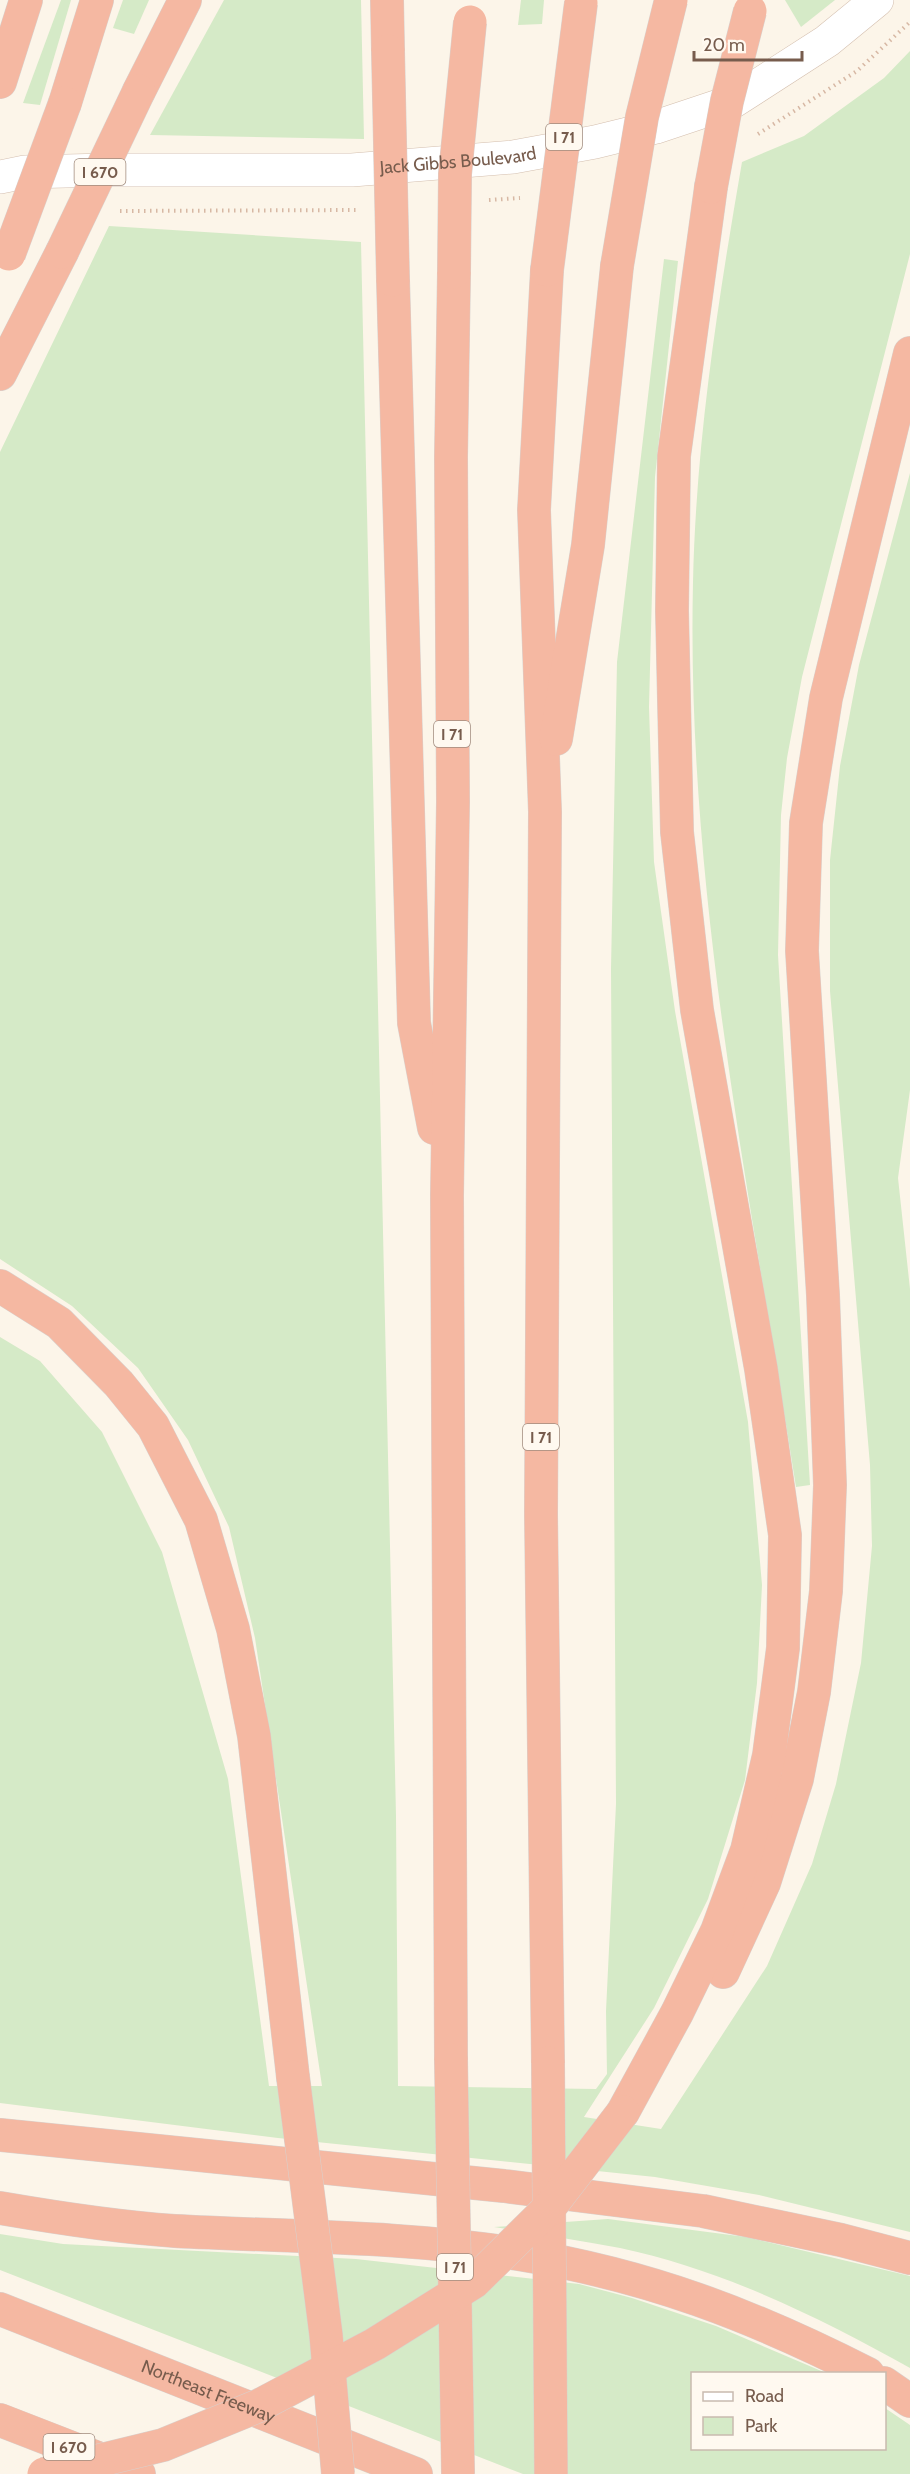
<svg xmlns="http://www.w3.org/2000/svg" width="910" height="2474" font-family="Cabin,sans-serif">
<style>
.green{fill:#d5eac7}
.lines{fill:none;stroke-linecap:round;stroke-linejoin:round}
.secondary-casing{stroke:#d4bfaf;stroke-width:34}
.highway-casing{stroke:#d9d1cd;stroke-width:34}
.path{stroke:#d7b8a4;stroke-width:4;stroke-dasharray:1.5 4.5;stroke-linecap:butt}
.secondary{stroke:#fff;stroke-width:33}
.highway{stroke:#f5b8a2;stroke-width:33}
.highway-bridge-casing{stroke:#d9d1cd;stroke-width:34;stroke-linecap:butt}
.highway-bridge{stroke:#f5b8a2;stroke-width:33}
.labels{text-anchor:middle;stroke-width:4.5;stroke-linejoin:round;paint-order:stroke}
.shield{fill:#fff9f0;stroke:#a08b7e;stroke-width:1.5}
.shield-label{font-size:16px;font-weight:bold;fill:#775c4d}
.street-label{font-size:18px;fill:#775c4d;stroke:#fff9f0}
</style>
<rect width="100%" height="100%" fill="#fcf5e9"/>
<g class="green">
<path d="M61 0H71L40 105 23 103Z"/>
<path d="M123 0H149L134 34 113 28Z"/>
<path d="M224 0H361L364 139 150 135Z"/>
<path d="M521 0H544L542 24 518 25Z"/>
<path d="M785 0H835L801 27Z"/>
<path d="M910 51V254L802 677 787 758 781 815 778 955 810 1485 796 1487C749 1188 686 886 693 582 696 441 718 301 742 162L804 136 884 78Z"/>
<path d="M109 226 361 242 396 1816 398 2086 596 2089 607 2074 606 2011 616 1804 611 969 617 662 664 259 678 261 655 477 649 707 654 862 675 1011 748 1422 762 1585 757 1683 745 1780 708 1899 654 2008 584 2117 661 2129 767 1966 812 1864 836 1784 861 1663 872 1546 870 1465 830 991V860L840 766 859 665 910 473V1090L898 1178 910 1289V2232L759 2195 655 2177 278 2138 0 2103V1337L40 1361 102 1432 162 1552 228 1779 269 2086H322L255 1638 229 1527 188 1440 138 1368 72 1306 0 1259V452Z"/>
<path d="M608 2219 746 2237 910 2276V2368C819 2317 723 2270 620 2248 578 2240 536 2234 494 2227Z"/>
<path d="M0 2234 63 2244 356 2259 579 2284 632 2298 716 2326 826 2373 692 2374V2448H884L885 2408 910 2425V2474H523L0 2270Z"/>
</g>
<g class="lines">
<g class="secondary-casing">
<g id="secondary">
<path id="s1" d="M0 177 25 172 107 170H352L513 157 595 142 656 127 734 101 827 41 877 0"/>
</g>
</g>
<g class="highway-casing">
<g id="highway">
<path d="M387 0 388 51"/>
<path d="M0 82 26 0"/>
<path d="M139 91 185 0"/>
<path d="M65 103 97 0"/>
<path d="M547 270 534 510 545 812 541 1514 548 2063"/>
<path d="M393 280 414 1023 434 1128"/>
<path d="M0 374 62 252"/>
<path d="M556 739 588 545 617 266"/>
<path d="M0 1286 59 1323 119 1384 153 1426 201 1520 233 1629 254 1736 293 2077"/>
<path d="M723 1972 764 1883 797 1779 814 1692 826 1591 830 1485 823 1295 802 951 806 823 826 698 910 353"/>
<path d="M451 2060 447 1196 453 802 451 457 454 272"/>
<path d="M623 2112 677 2013 717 1931 747 1850 769 1755 783 1648 785 1535 761 1369 697 1010 677 832 672 611 674 456 711 187"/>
<path d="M0 2135 504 2186 703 2211 841 2240 910 2258"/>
<path d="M0 2208C58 2218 116 2227 175 2231 289 2237 405 2236 518 2254 648 2275 752 2315 868 2374"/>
<path id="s2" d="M0 2309 416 2474"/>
<path d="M884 2383 910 2401"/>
<path d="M0 2420 139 2474"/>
</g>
</g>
<g class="path">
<path d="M758 134 857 71 910 22"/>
<path d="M489 200 520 198"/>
<path d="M120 211 356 210"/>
</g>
<use href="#secondary" class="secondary"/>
<use href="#highway" class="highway"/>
<g class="highway-bridge-casing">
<g id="highway-bridge">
<path d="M388 51 393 280"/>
<path d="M711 187 727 101 750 11"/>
<path d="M62 252 139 91"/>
<path d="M9 254 65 103"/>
<path d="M617 266 642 117 671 0"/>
<path d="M547 270 581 3"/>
<path d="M454 272 455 174 470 22"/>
<path d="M451 2060 458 2474"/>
<path d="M548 2063 551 2474"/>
<path d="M293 2077 326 2335 338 2474"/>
<path d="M44 2474 163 2445 258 2406 375 2344 474 2282 550 2207 623 2112"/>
</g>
</g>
<use href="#highway-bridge" class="highway-bridge"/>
</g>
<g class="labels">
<g class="shield">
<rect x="546" y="124" width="36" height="26" rx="4.5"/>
<rect x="74.5" y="159" width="51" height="26" rx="4.5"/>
<rect x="434" y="721" width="36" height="26" rx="4.5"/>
<rect x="523" y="1424" width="36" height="26" rx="4.5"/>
<rect x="437" y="2254" width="36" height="26" rx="4.5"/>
<rect x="43.5" y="2434" width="51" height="26" rx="4.5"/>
</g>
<g class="shield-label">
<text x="564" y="143">I 71</text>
<text x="100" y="178">I 670</text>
<text x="452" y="740">I 71</text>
<text x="541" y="1443">I 71</text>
<text x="455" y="2273">I 71</text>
<text x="69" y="2453">I 670</text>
</g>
<g class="street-label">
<text dy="6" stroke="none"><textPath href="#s1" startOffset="459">Jack Gibbs Boulevard</textPath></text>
<text dy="6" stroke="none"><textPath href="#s2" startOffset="224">Northeast Freeway</textPath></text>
</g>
</g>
<rect x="691" y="2372" width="195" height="78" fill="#fff9f0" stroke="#c9baaf" stroke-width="1.5"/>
<rect x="703" y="2392" width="30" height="9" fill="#ffffff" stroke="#c9baaf" stroke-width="1.5"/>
<text x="745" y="2402" font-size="18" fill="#775c4d">Road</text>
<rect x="703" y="2417" width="30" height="18" fill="#d5eac7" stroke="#c9baaf" stroke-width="1.5"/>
<text x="745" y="2432" font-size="18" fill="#775c4d">Park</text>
<path d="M694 51v9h108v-9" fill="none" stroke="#775c4d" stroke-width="3"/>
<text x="703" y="51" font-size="18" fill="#775c4d" stroke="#fff9f0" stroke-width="4.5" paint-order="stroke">20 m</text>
</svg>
